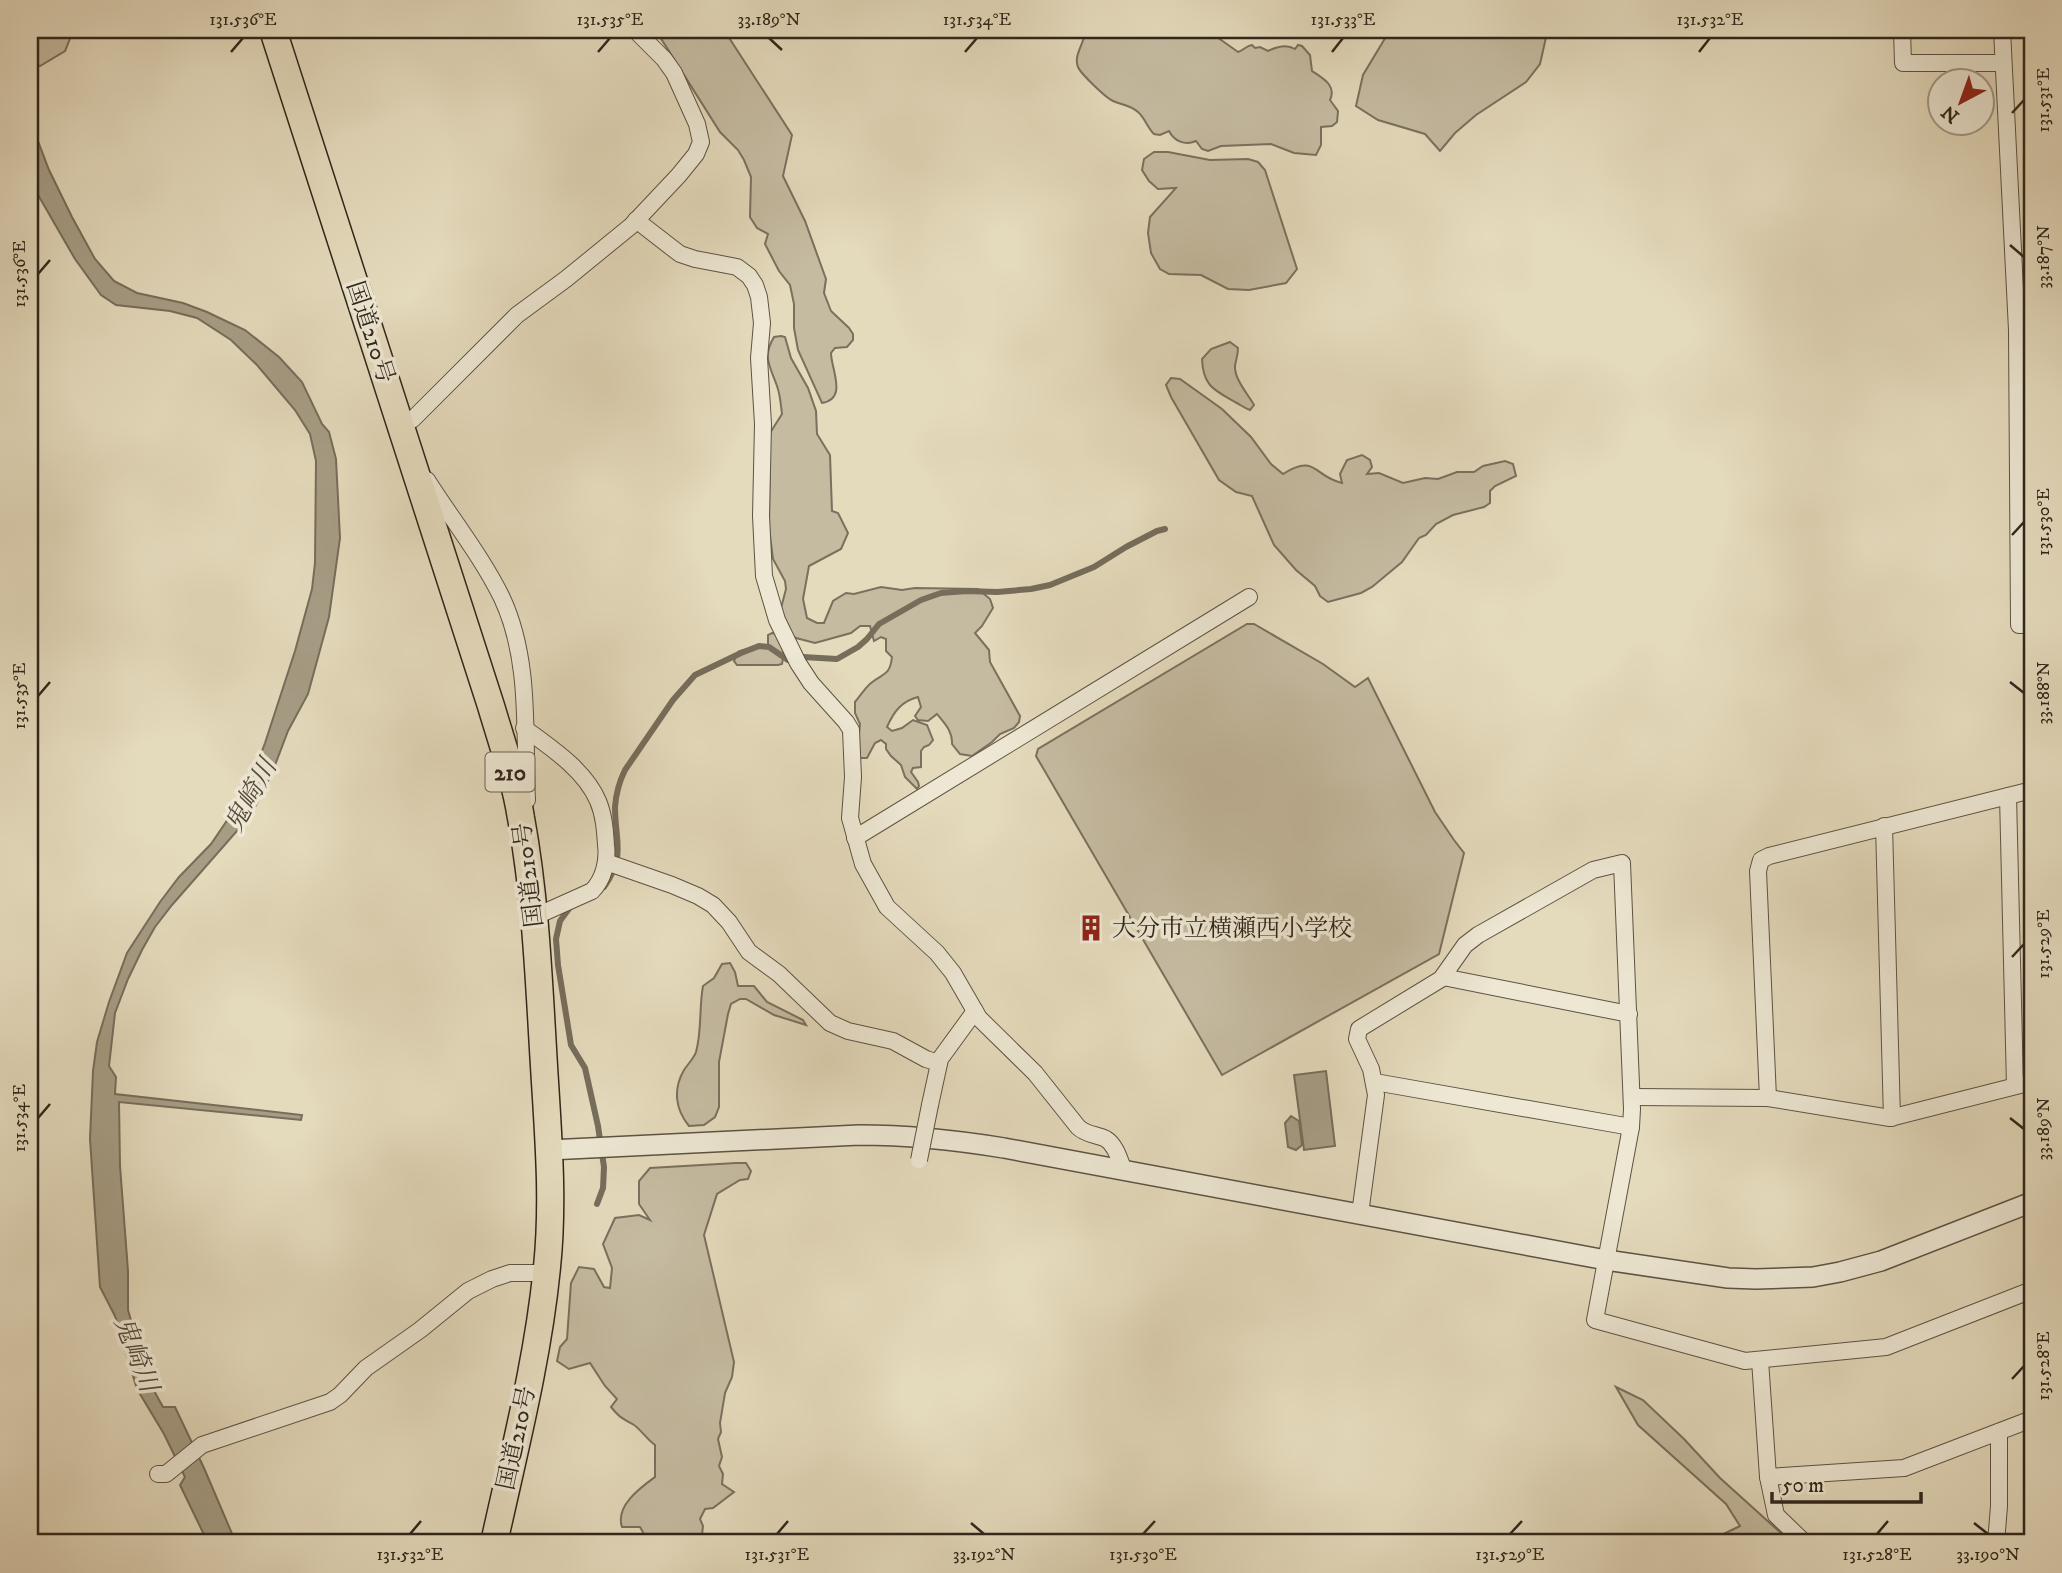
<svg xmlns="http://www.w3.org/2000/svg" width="2062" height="1573" font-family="'IM FELL DW Pica','Noto Serif JP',serif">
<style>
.green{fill:#c5bba1;stroke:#7a705e;stroke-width:2}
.water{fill:#a69d85;stroke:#766d5b;stroke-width:2}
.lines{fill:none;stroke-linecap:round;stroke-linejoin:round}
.stream{stroke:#766d5b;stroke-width:6}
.minor-casing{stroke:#5c5343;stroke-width:18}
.tertiary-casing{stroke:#5c5343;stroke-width:22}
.trunk-casing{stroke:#2f261b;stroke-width:29}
.minor{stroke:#ede7d3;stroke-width:16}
.tertiary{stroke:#ede7d3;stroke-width:19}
.trunk{stroke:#e4dabc;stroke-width:26}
.minor-bridge-casing{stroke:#5c5343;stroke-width:18;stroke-linecap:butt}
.minor-bridge{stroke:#ede7d3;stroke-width:16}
.ticks{fill:none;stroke:#2f261b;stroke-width:2.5}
.labels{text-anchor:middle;stroke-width:7;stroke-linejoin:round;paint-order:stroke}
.shield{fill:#ede7d3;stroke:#686052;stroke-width:2}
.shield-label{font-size:23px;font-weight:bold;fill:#2f261b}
.street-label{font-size:24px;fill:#2f261b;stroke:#ede7d3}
.poi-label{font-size:24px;fill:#2f261b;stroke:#ede7d3;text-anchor:start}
.water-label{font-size:26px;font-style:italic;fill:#534a3b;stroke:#ede7d3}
.neatline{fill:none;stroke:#2f261b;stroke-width:2.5}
.ticks-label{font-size:18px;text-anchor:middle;fill:#2f261b}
</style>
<rect width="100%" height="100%" fill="#e4dabc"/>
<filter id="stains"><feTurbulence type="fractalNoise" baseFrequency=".00286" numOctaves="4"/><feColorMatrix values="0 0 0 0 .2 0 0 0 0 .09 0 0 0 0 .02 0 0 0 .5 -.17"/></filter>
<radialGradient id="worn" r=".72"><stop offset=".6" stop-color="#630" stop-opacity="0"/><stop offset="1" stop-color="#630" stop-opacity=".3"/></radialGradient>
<g class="green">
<path d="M30 30H73V31L65 51 40 66 30 65Z"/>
<path d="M652 30H724L792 135 783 176 805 221 826 279 824 293 831 311 849 328 853 334V340L847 347 835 348 831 353C831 369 848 399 822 403L798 350 794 328V304L790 285 779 271 765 244 768 234 757 228 750 217 751 177 744 160 738 150 720 132 660 37Z"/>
<path d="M1086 30H1217V37L1238 52C1244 50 1246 46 1252 45L1255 48 1260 47 1268 51C1276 47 1287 44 1295 49L1298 45 1302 46 1310 55 1312 71C1322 78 1337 85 1330 100L1338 111 1337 122 1332 126 1321 127V145L1316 155 1294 153 1271 144 1221 146 1208 151 1202 149 1196 141C1185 146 1174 141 1169 131L1160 135 1154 134C1147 127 1145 118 1138 112 1131 105 1122 105 1113 101 1106 98 1081 74 1078 67 1073 56 1085 41 1086 30Z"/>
<path d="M1390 30H1547V33L1540 64 1526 82 1476 115 1455 133 1440 151 1425 134 1378 120 1356 106 1363 75Z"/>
<path d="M1154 152H1168L1210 160 1248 159 1258 162 1265 170 1297 269 1286 283 1249 290 1228 289 1201 275 1169 274 1160 269 1151 253 1148 233 1150 217 1176 188 1158 189 1149 181 1142 170 1144 159Z"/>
<path d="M781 336 785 337 791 358 808 388 816 411 817 434 830 455 832 511 838 513 848 533 841 549 809 566 803 599 807 618 817 623H824L833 601 846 593 854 594 881 587 902 590 915 588 978 589 990 599 993 608 982 626 975 633 989 650 990 662 1020 716 1019 722 1014 728 1000 734 992 742 972 756 960 754 952 744C953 731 944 723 937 714L928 721 918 720 915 716 921 707 918 697C902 701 894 711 887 727L892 731 902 728 913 720 927 725 933 740 929 745 924 747 921 751V767L913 768 911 772 918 782 919 786 917 789 905 777 901 765 891 756 886 749V744L881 740 875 743 867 758H861L857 754 860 724 855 713V702C860 696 865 688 871 683 883 673 890 676 892 657L886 651V639L881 637 874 641 870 626H860L851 633 815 643 796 638 787 632 780 612 786 589 785 581 773 559 769 528 770 433 782 414C781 405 780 394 777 386 770 366 762 357 774 337Z"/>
<path d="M1230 342 1238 348C1238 355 1236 359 1235 366 1234 379 1248 394 1254 405L1250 410C1244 408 1241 405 1235 402 1214 390 1203 386 1202 359L1211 349Z"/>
<path d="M1171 378 1180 379 1222 409 1251 437 1271 464 1283 474C1316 453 1314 477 1342 483L1340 474 1347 460 1362 455 1370 460 1372 467 1367 474 1379 473 1403 483 1425 478 1438 479 1457 472H1474L1483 466 1505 461 1513 464 1516 476 1495 486 1490 491V503L1484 507 1453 515 1436 524 1426 535 1419 538 1402 562 1372 587 1361 593 1328 602 1320 596 1315 586 1296 570 1274 545 1252 496 1236 492 1219 480 1171 397 1166 385Z"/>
<path d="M1247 624H1254L1323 664 1355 687 1368 678 1435 812 1454 840 1464 853 1439 954 1222 1075 1036 756 1038 749Z"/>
<path d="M772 633 778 634C782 645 785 652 782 664L778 665H737L734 661 738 652C748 647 758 649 768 645V635Z"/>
<path d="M730 963 735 972 738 986H754L767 1002 803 1020 806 1025 774 1015 746 999H740L731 1004 728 1014 719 1062V1107L715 1117 704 1125 689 1126C675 1109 673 1089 684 1070 688 1064 694 1058 696 1052 702 1031 699 1007 703 986L714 978 722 964Z"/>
<path d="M736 1163H746L751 1171 748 1179 740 1180 717 1194 704 1235 734 1362 732 1377 725 1393 720 1423 721 1432 718 1439 722 1457 719 1466 723 1474 722 1484 734 1492 713 1508 705 1509 700 1519 703 1526 701 1543H649L640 1527H622C615 1506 640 1488 655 1477V1445C648 1440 639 1428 634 1425 622 1418 620 1418 611 1407L617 1399 605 1386 590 1363 569 1369 557 1361 560 1347 567 1339 571 1283 579 1267 594 1269 604 1287 610 1288 612 1268 603 1244 615 1218 639 1215 650 1220 639 1204V1181L650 1168Z"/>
<path d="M1616 1387 1643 1400 1684 1439 1720 1478 1792 1543H1705L1740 1526 1726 1504 1638 1425Z"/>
</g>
<g class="water">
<path d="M30 120 49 170 72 217 95 259 114 281 137 293 183 303 207 312 245 330 279 357 302 382 322 424 329 432 336 459 340 538 329 617 308 694 288 731 272 773 251 815 172 905 155 927 142 950 128 979 115 1013 109 1066 116 1077 115 1094 302 1115 301 1120 119 1102 120 1166 128 1271V1310L144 1365 153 1389 163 1407H175L204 1468 236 1543H208L180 1485 185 1477 164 1434 137 1389 115 1316 100 1287 90 1139 93 1071 97 1042 109 1002 127 953 160 902 179 877 211 844 247 791 265 743 295 651 312 589 315 563 316 461 310 434 295 410 257 365 231 340 197 318 170 311 116 305 101 295 75 259 30 181Z"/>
<path d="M1326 1071 1335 1146 1304 1150 1294 1075Z"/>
<path d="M1291 1116 1299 1121 1302 1145 1296 1150 1288 1147 1285 1123Z"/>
</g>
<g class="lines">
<g class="stream">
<path d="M604 887C626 856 615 841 615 807 616 794 619 782 625 770L673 700 695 675 741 653 759 646 769 647 788 660 803 657 837 659 858 647 867 639 879 624 921 600 941 593 966 591 997 592 1031 589 1050 585 1094 567 1126 547 1157 531 1165 529"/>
<path d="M571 906 560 921 556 939 558 965 571 1045 585 1068 598 1126 604 1167 603 1188 597 1204"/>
</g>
<g class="minor-casing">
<g id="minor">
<path d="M1902 30 1903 63H2003"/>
<path d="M2002 30 2017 330 2019 625H2032"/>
<path d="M636 220 680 254 695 259 737 267 749 276 755 285 759 297 762 323 759 358 763 424 761 516 764 576 777 620 798 663 811 683 846 722 851 730 853 777 850 818 863 864 887 907 937 953 953 973 979 1018 1035 1073 1078 1127C1086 1135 1096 1134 1106 1139 1116 1145 1120 1161 1124 1171"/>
<path d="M401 426 413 419 517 315 566 279 631 226 679 175 696 154 701 142 697 124 674 73 664 59 635 30"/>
<path d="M427 480C451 518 482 557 502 598 531 660 524 733 527 800"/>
<path d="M524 728C550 747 585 770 598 801 604 815 605 830 606 845 608 860 604 879 592 891L534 917"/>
<path d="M2008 796 2015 1086"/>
<path d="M1884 826 1892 1118"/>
<path d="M855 838 1249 597"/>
<path d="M606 862 672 885 698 896 713 905 729 922 749 952 779 974 830 1023 848 1031 893 1041 926 1059 939 1063"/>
<path d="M1443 977 1629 1014"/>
<path d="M1375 1082 1631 1127"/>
<path d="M1632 1097 1768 1098 1890 1118 2032 1082"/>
<path d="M1768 1098 1758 871 1761 860 1769 856 2032 790"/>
<path d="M930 1105 940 1059 975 1011"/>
<path d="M1360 1214 1376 1095 1371 1069 1357 1039 1359 1029 1441 979 1465 945 1478 935 1593 870 1622 863 1632 1109 1631 1127 1595 1320 1745 1361 1886 1347 2032 1290"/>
<path d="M1760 1360 1768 1477 1776 1515 1805 1543"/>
<path d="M158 1474H166L202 1445 330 1402 340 1395 366 1368 420 1330 468 1291 492 1279 510 1273H547"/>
<path d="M1768 1477 1904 1468 2032 1419"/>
<path d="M1996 1543 1999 1506V1432"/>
</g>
</g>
<g class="tertiary-casing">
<path id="tertiary" d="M549 1150 859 1135C908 1135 955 1140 1004 1148L1606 1260 1728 1278 1756 1279 1813 1277 1840 1272 1881 1261 2032 1202"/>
</g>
<g class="trunk-casing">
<path id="trunk" d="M273 30 491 706C502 743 515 780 521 818 536 900 539 984 544 1066 548 1133 554 1201 547 1267 538 1360 514 1452 494 1543"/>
</g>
<use href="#minor" class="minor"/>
<use href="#tertiary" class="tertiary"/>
<use href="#trunk" class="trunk"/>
<g class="minor-bridge-casing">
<path id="minor-bridge" d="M919 1160 930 1105"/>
</g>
<use href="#minor-bridge" class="minor-bridge"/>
</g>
<path class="ticks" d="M769 38 782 50M231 52 243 38M598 52 610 38M965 52 977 38M1332 52 1343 38M1699 52 1710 38M2012 113 2024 100M2010 245 2024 257M38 274 50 260M2012 535 2024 522M2010 682 2024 693M38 696 50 682M2012 957 2024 944M38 1118 50 1104M2010 1118 2024 1129M2012 1379 2024 1366M971 1523 984 1534M1974 1523 1988 1534M410 1534 421 1521M777 1534 788 1521M1143 1534 1155 1521M1510 1534 1522 1521M1877 1534 1888 1521"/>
<defs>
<g id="building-bare" transform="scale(2.1)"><path d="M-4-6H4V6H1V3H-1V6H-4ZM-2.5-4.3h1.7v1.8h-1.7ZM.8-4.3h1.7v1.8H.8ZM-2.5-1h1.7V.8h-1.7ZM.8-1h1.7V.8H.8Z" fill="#8f2418" stroke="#ede7d3" stroke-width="2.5" paint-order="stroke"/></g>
</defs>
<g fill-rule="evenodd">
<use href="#building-bare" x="1091" y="928"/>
</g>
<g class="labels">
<rect class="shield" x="485.5" y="752.5" width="49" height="39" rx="5"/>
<g class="shield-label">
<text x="510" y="780">210</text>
</g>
<g class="street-label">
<text transform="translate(371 332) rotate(72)" y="8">国道210号</text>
<text transform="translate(528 875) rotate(-97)" y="8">国道210号</text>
<text transform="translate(516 1438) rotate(-78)" y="8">国道210号</text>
</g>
<g class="poi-label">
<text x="1112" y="936">大分市立横瀬西小学校</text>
</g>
<g class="water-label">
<text transform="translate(250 795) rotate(-61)" y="9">鬼崎川</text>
<text transform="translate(137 1354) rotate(69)" y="9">鬼崎川</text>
</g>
</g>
<rect width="2062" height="1573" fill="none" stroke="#e4dabc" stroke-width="77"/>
<g transform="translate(1961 102) rotate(221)"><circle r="33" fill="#ede7d3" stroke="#a19a89" stroke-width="2"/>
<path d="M0-5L12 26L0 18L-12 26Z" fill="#8f2418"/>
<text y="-10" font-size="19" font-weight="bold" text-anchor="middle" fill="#2f261b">N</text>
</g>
<path d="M1772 1492v10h149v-10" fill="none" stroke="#2f261b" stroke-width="3.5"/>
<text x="1782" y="1492" font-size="21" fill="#2f261b" stroke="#ede7d3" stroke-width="5" paint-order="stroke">50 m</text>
<rect x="38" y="38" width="1986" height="1496" class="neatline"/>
<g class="ticks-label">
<text x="243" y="25">131.536°E</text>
<text x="610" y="25">131.535°E</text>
<text x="769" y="25">33.189°N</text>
<text x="977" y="25">131.534°E</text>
<text x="1343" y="25">131.533°E</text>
<text x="1710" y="25">131.532°E</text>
<text transform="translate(2043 100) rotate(-90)" y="6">131.531°E</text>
<text transform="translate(2043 257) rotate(-90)" y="6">33.187°N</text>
<text transform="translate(19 274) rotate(-90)" y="6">131.536°E</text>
<text transform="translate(2043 522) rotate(-90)" y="6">131.530°E</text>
<text transform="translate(2043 693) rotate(-90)" y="6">33.188°N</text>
<text transform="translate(19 696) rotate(-90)" y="6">131.535°E</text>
<text transform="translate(2043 944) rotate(-90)" y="6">131.529°E</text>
<text transform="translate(19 1118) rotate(-90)" y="6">131.534°E</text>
<text transform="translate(2043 1129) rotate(-90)" y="6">33.189°N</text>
<text transform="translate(2043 1366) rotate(-90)" y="6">131.528°E</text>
<text x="410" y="1560">131.532°E</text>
<text x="777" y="1560">131.531°E</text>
<text x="984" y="1560">33.192°N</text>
<text x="1143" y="1560">131.530°E</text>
<text x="1510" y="1560">131.529°E</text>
<text x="1877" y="1560">131.528°E</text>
<text x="1988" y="1560">33.190°N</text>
</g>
<rect width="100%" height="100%" filter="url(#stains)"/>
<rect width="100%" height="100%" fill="url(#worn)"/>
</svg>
